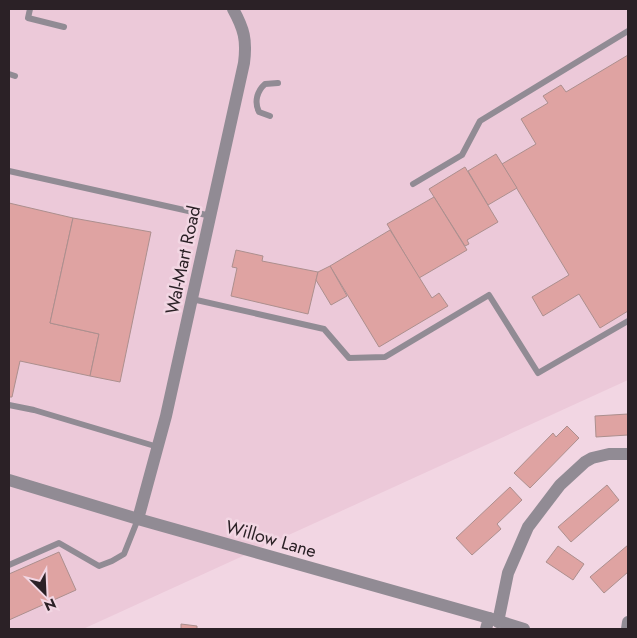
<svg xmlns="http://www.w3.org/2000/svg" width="637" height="638" font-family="Jost,sans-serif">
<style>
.built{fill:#ecc9d9}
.building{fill:#dfa3a2;stroke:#ac8f8e}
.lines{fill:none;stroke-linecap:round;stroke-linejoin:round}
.service{stroke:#918b94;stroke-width:6}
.minor{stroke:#918b94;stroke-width:12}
.tertiary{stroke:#918b94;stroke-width:12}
.labels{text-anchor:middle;stroke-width:5;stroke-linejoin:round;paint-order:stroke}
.street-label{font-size:18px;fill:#2b2126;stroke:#f2d6e3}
</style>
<rect width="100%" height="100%" fill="#f2d6e3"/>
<path class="built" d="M9 9H628V380L83 629H9Z"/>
<g class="building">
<path d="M628 55V311L600 328 579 294 543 316 532 297 569 275 502 164 536 144 521 119 548 103 543 96 561 85 566 92Z"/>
<path d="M496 154 517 188 488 205 468 171Z"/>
<path d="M465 167 498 222 467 240 469 244 465 246 429 189Z"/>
<path d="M434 197 467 250 419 278 387 224Z"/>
<path d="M9 203 73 218 50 323 99 334 90 376 20 361 12 397H9Z"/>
<path d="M73 218 151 232 120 382 90 376 99 334 50 323Z"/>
<path d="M390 230 432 298 439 293 448 306 379 347 330 266Z"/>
<path d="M236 250 263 256 262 261 318 272 308 314 231 296 237 268 232 267Z"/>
<path d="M330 266 347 296 331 305 316 280 318 272Z"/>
<path d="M628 414V435L596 437 595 416Z"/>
<path d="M567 426 579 438 530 488 514 473 553 433 556 437Z"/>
<path d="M607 485 619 500 571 542 558 527Z"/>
<path d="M510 487 522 500 497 524 501 529 472 555 456 538Z"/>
<path d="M628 545V572L604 593 590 577Z"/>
<path d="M558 546 584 564 573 580 546 562Z"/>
<path d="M59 552 76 590 9 620V574Z"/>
<path d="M181 624 197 626V629H181Z"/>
</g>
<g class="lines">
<g class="service">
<path d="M30 9 28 18 64 27"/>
<path d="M9 74 15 76"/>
<path d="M270 116 259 112C254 102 257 91 265 84L278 83"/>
<path d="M9 171 211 216"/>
<path d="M413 184 462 155 480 121 628 31"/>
<path d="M192 299 324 329 349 358 385 357 489 295 538 373 628 321"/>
<path d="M9 405 34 410 158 447"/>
<path d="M9 565 59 543 99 566 112 561 124 554 138 519"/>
</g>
<g class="minor">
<path d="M138 519 166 416 244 63C247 40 244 29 233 9"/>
<path d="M498 622 508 573 528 527 560 485 585 462 592 458 609 454H628"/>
<path d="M486 629 489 618"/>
<path d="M627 629 628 622"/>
</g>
<path class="tertiary" d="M9 480 138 519 489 618 524 629"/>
</g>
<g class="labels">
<g class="street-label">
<text transform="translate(183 260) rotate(-78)" y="6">Wal-Mart Road</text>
<text transform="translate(271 539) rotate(16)" y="6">Willow Lane</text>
</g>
</g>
<rect width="637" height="638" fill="none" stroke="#2b2126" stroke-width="20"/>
<g transform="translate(45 593) rotate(156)" stroke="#f2d6e3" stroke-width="4" paint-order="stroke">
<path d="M0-4L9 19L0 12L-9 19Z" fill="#2b2126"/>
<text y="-8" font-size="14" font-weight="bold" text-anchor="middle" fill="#2b2126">N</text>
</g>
</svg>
